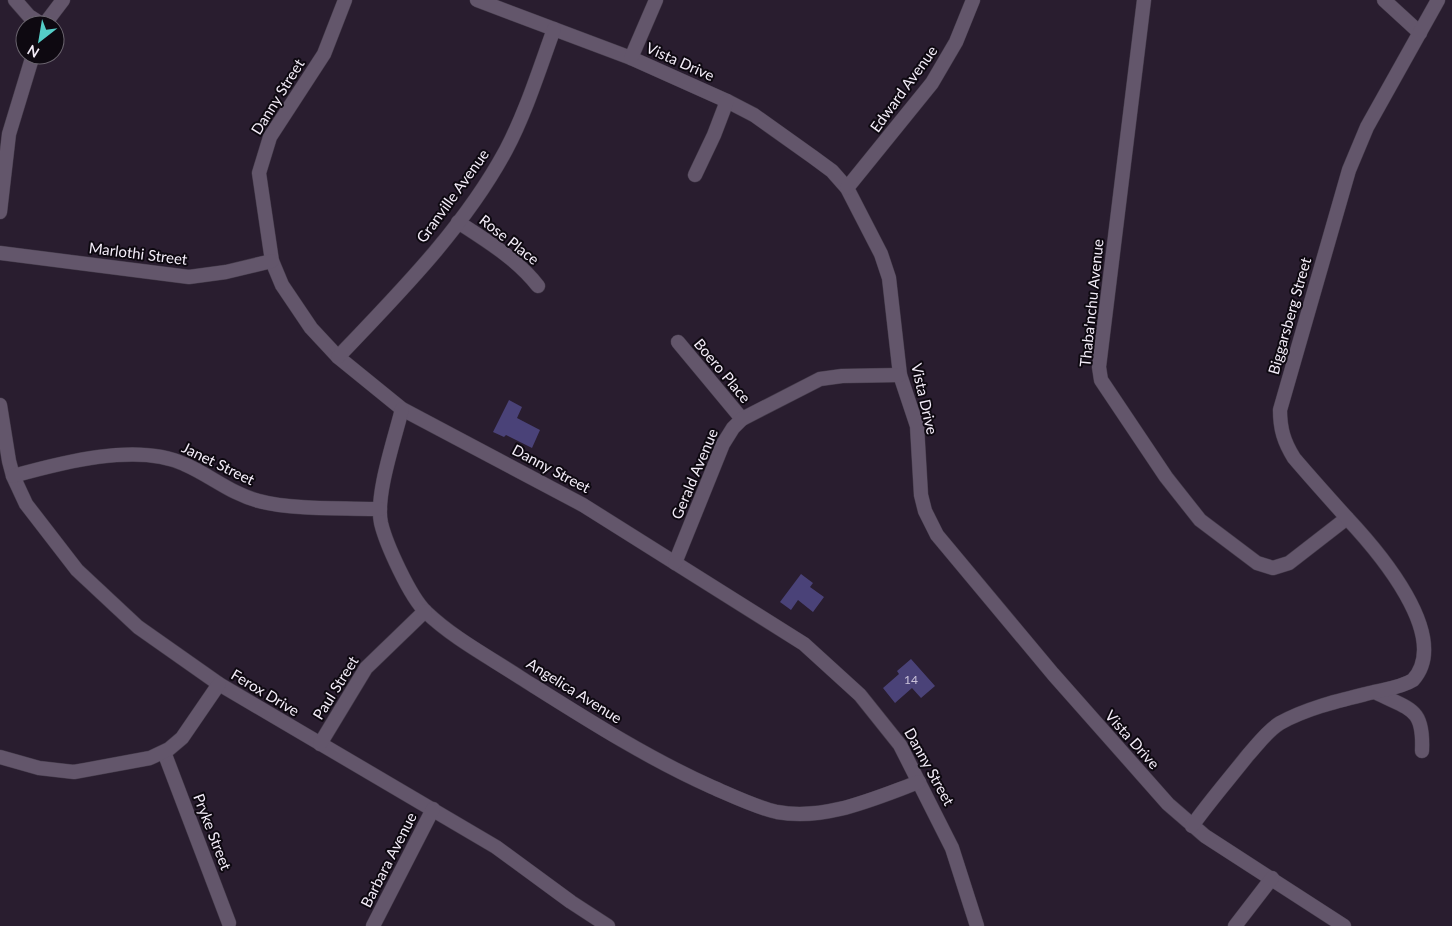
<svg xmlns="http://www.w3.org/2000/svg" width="1452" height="926" font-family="Lato,sans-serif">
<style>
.building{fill:#4a4278}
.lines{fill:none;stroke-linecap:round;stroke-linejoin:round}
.minor-casing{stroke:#433a49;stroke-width:15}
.minor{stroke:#63566b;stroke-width:14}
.labels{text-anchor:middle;stroke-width:4;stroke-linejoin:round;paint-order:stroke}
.number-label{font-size:12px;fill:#cac2d9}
.street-label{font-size:15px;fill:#f4edf9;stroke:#0e0911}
</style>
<rect width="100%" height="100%" fill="#291d2f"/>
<g class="building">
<path d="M509 400 522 407 517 418 540 430 532 448 506 435 504 437 493 432Z"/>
<path d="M801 574 813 583 810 587 824 597 813 612 798 600 791 610 780 602Z"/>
<path d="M911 659 935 686 921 698 912 688 895 703 883 688 899 674 897 671Z"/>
</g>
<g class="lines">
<g class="minor-casing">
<g id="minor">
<path d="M15 0 29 16 43 25"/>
<path d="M345 0 324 54 270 137 259 173 272 261 282 285 311 328 338 357 402 409 583 505 804 644 860 695 900 745 952 848 977 926"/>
<path d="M477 0 631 58 727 101 754 115 813 157 832 171 847 188 881 254 889 278 900 375 917 426 921 495 925 511 937 535 1053 674 1168 804 1205 836 1344 926"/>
<path d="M1144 0 1099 367 1101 380 1166 477 1200 520 1257 563 1273 568 1289 563 1347 518"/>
<path d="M1384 0 1420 33"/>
<path d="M44 25 63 0"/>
<path d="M631 58 656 0"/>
<path d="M695 175 714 135 727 101"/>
<path d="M847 188 932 83 956 42 973 0"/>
<path d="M0 212 9 134 33 55"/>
<path d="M458 222C487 241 517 259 538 286"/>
<path d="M0 253 189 277 226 272 272 261"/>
<path d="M678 342 742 419"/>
<path d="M338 357C399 293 464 228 506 150 526 112 539 70 554 29"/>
<path d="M0 405 9 461 13 476 26 504 77 570 138 627 219 684 496 847 571 902 608 926"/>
<path d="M402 409C395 438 375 495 381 523 386 544 410 597 426 612 453 638 489 657 521 678 583 717 645 757 712 787 733 796 755 807 777 812 826 821 875 798 919 782"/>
<path d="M13 476C60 463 137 442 184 464 210 475 231 494 259 501 291 510 345 508 380 509"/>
<path d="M675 563 723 444 733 428 742 419 820 379 842 376 900 375"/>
<path d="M1375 692C1410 710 1424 707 1422 751"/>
<path d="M320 744 366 668 425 611"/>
<path d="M164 752 229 923"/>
<path d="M0 757 39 768 74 772 150 758 169 749 182 738 219 684"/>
<path d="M1192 826C1209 802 1229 779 1248 755 1258 744 1267 731 1280 723 1309 707 1342 700 1374 692 1387 689 1402 687 1413 680 1452 636 1377 550 1347 518 1329 498 1311 478 1294 458 1284 442 1280 429 1280 410L1349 170 1367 127 1438 0"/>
<path d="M373 926 433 809"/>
<path d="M1235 926 1272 878"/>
</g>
</g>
<use href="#minor" class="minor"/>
</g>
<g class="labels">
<g class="number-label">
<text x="911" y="684">14</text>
</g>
<g class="street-label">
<text transform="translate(680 62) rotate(24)" y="5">Vista Drive</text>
<text transform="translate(904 89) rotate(-54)" y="5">Edward Avenue</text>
<text transform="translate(278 97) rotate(-58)" y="5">Danny Street</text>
<text transform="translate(453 196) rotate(-54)" y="5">Granville Avenue</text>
<text transform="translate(509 240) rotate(38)" y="5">Rose Place</text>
<text transform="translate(138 254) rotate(7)" y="5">Marlothi Street</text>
<text transform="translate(1092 303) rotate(-84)" y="5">Thaba'nchu Avenue</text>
<text transform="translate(1290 316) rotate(-74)" y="5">Biggarsberg Street</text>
<text transform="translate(722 371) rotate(50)" y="5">Boero Place</text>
<text transform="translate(924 399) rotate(77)" y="5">Vista Drive</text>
<text transform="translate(218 464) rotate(26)" y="5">Janet Street</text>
<text transform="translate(551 469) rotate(28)" y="5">Danny Street</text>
<text transform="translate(695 474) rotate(-67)" y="5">Gerald Avenue</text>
<text transform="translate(336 688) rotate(-58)" y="5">Paul Street</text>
<text transform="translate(574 691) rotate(32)" y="5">Angelica Avenue</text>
<text transform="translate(265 693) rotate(31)" y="5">Ferox Drive</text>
<text transform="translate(1132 740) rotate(48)" y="5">Vista Drive</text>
<text transform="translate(929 767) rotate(61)" y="5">Danny Street</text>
<text transform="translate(212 832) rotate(69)" y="5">Pryke Street</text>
<text transform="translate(389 860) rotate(-63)" y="5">Barbara Avenue</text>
</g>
</g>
<g transform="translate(40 40) rotate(211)"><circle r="24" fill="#0e0911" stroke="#6a646e"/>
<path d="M0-4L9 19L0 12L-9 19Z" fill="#54cdc7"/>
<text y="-8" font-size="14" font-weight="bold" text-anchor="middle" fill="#f4edf9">N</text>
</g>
</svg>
